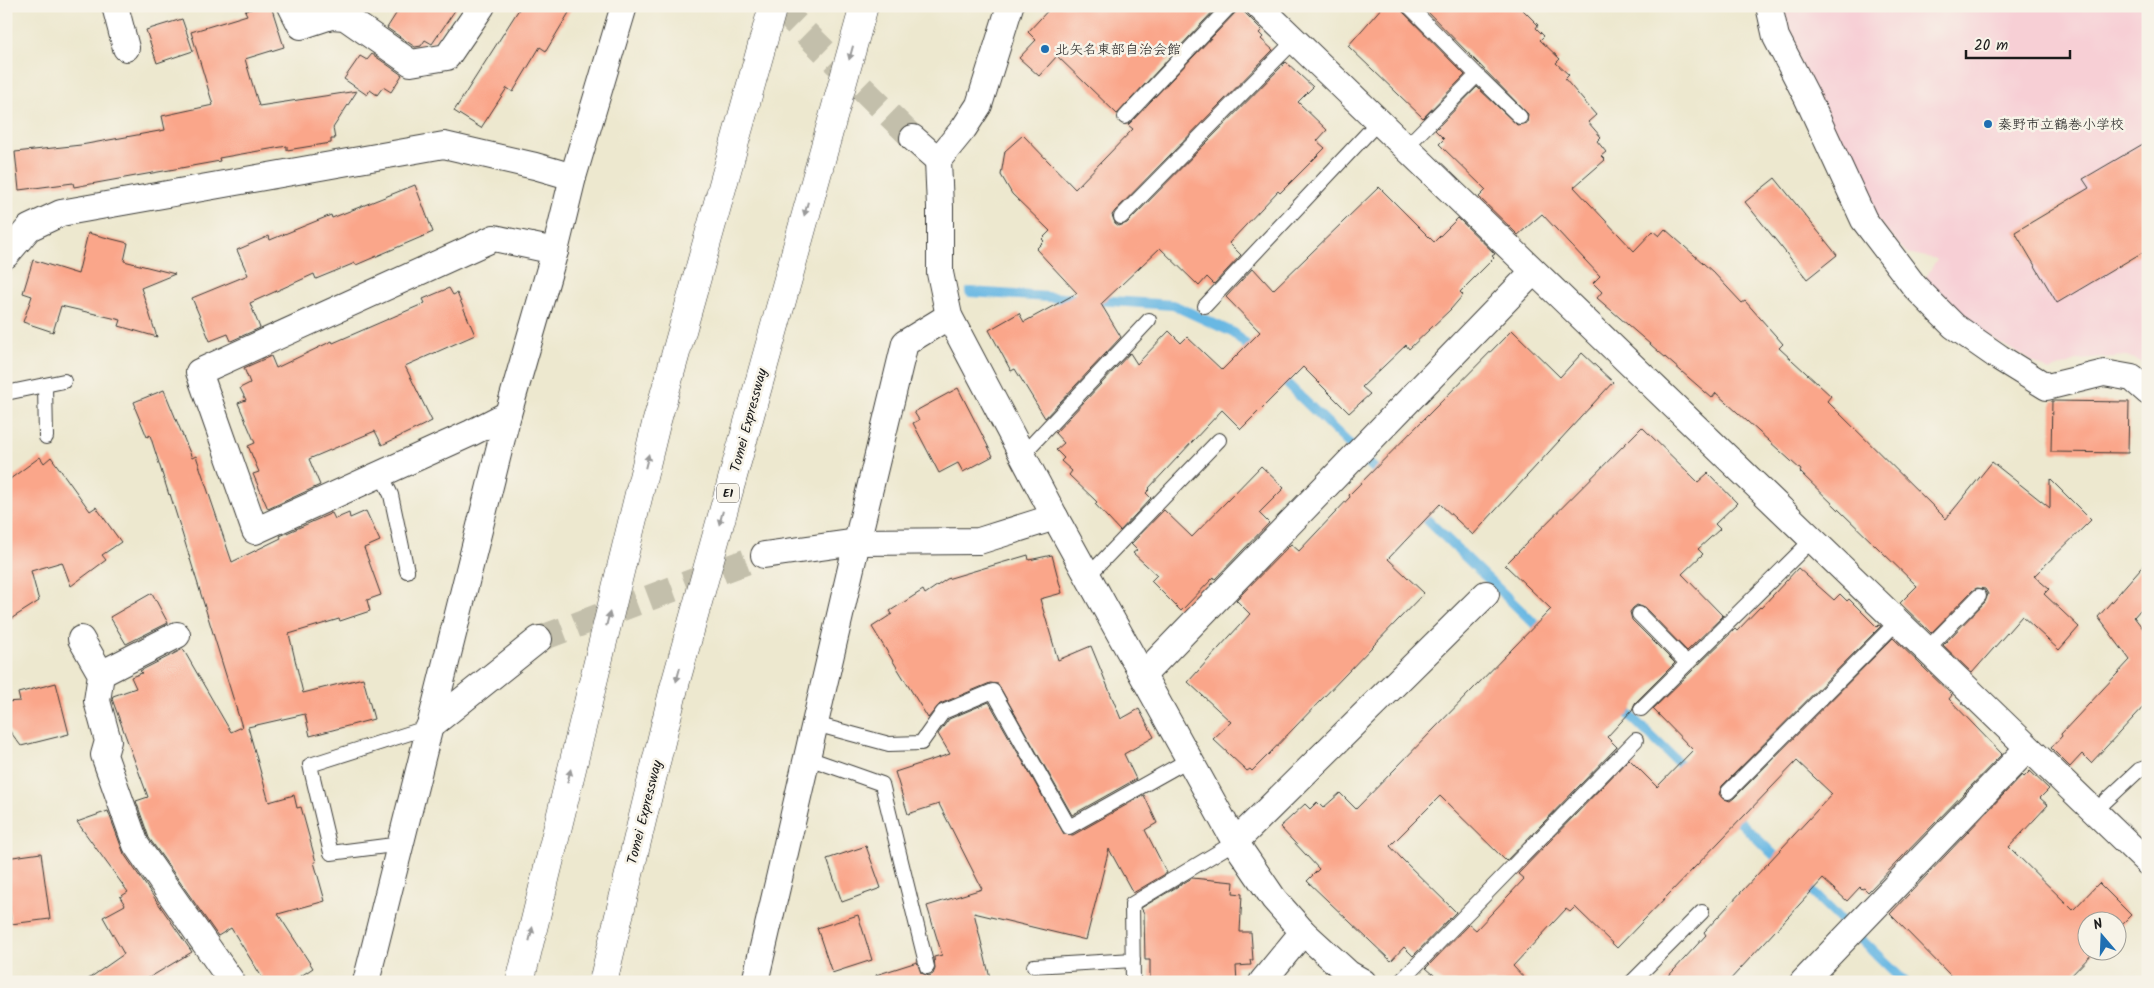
<svg xmlns="http://www.w3.org/2000/svg" width="2154" height="988" font-family="Kalam,'Klee One',sans-serif">
<style>
.built{fill:#f7cfd5}
.lines{fill:none;stroke-linecap:round;stroke-linejoin:round}
.stream{stroke:#69b8e3;stroke-width:10}
.building{fill:#faa68a}
.street-tunnel{stroke:#c3bfab;stroke-width:26;stroke-dasharray:26 13;stroke-linecap:butt}
.lane-casing{stroke:#3b3b37;stroke-width:16}
.street-casing{stroke:#3b3b37;stroke-width:28}
.highway-casing{stroke:#3b3b37;stroke-width:29}
.lane{stroke:#fff;stroke-width:14}
.street{stroke:#fff;stroke-width:26}
.highway{stroke:#fff;stroke-width:28}
.oneway{fill:#999}
.poi-dot{fill:#1f6fb2;stroke:#f7f3e8;stroke-width:2}
.labels{text-anchor:middle;stroke-width:5;stroke-linejoin:round;paint-order:stroke}
.shield{fill:#f7f3e8;stroke:#5e5c59;stroke-width:1}
.shield-label{font-size:12px;font-weight:bold;fill:#1c1c1c}
.poi-label{font-size:14px;fill:#1c1c1c;stroke:#f7f3e8;text-anchor:start}
.street-label{font-size:14px;fill:#1c1c1c;stroke:#f7f3e8}
</style>
<rect width="100%" height="100%" fill="#f7f3e8"/>
<filter id="ink" filterUnits="userSpaceOnUse"><feTurbulence type="fractalNoise" baseFrequency=".02" numOctaves="2"/><feDisplacementMap in="SourceGraphic" scale="10" xChannelSelector="R" yChannelSelector="G"/><feConvolveMatrix kernelMatrix="1 2 1 2 8 2 1 2 1" color-interpolation-filters="sRGB"/></filter>
<filter id="wash" filterUnits="userSpaceOnUse"><feTurbulence type="fractalNoise" baseFrequency=".0096" numOctaves="4" result="noise"/><feDisplacementMap in="SourceGraphic" scale="20" xChannelSelector="R" yChannelSelector="G"/><feGaussianBlur stdDeviation="1.12" result="paint"/><feColorMatrix in="noise" values="0 0 0 0 0 0 0 0 0 0 0 0 0 0 0 0 0 1.4 0 .05"/><feComposite in="paint" operator="in"/></filter>
<g filter="url(#wash)">
<rect width="100%" height="100%" fill="#ede8cf"/>
<path class="built" d="M1784 6H2148V364L2126 356 2079 360 2049 371 1962 321 1923 282 1937 259 1906 253 1873 215 1785 32Z"/>
<g class="lines">
<g class="stream">
<path d="M970 292 1173 305 1234 333 1257 355"/>
<path d="M1278 375 1384 478"/>
<path d="M1416 509 1544 633"/>
<path d="M1619 705 1688 772"/>
<path d="M1731 813 1783 864"/>
<path d="M1803 883 1905 982"/>
</g>
</g>
<g id="blocks">
<g class="building">
<path d="M260 6H271L284 47 245 59 259 106 357 91 333 128 335 139H331V143L287 150V146L219 158 220 161 74 187 73 183 19 190 15 152 81 145 165 130 162 116 213 105 191 32 247 15 245 11Z"/>
<path d="M401 6H458L432 44 425 40 421 46 415 47 387 28Z"/>
<path d="M521 6H573L546 51 540 47 513 92 507 88 481 128 454 111Z"/>
<path d="M1052 6H1218L1117 114 1057 56 1039 76 1019 58 1036 40 1028 32Z"/>
<path d="M1383 6H1400L1403 12 1465 75 1423 118 1348 46Z"/>
<path d="M1422 6H1519L1538 25 1536 28 1544 36 1540 40 1560 59 1556 63 1569 75 1565 79 1596 115 1588 122 1601 137 1597 141 1606 152 1601 156 1605 160 1574 187 1634 251 1653 231 1659 236 1665 229 1713 272 1742 303 1745 301 1783 344 1779 348 1831 396 1827 401 1946 519 1992 462 2050 508V479L2091 520 2034 576 2049 589 2044 594 2079 627 2059 650 2022 616 1972 673 1943 645 1985 602 1988 594 1985 589 1977 588 1973 590 1931 633 1900 603 1917 586 1800 472 1801 470 1716 393 1712 398 1597 298 1602 292 1593 283 1600 276 1542 214 1518 235 1479 197 1486 190 1439 144 1444 139 1435 130 1477 87 1517 125 1527 123 1528 114Z"/>
<path d="M1239 7 1262 30 1259 33 1263 37 1261 39 1273 50 1115 211 1112 215 1115 223 1119 226 1127 223 1286 62 1313 87 1298 102 1327 130 1317 141 1325 148 1280 193 1278 191 1229 243 1241 255 1214 284 1207 277 1199 286 1160 248 1101 304 1121 337 1045 418 1015 369 1011 371 989 330 1019 313 1024 322 1077 293 1036 249 1044 241 1042 239 1050 231 1012 194 1001 175 1005 151 1023 135 1075 189 1133 129 1128 125 1236 12Z"/>
<path d="M182 19 193 51 157 63 146 30Z"/>
<path d="M372 54 402 75 391 92 383 87 377 95 370 90 367 95 344 79 360 56 367 60Z"/>
<path d="M2148 141V249L2057 303 2015 232 2089 188 2083 179Z"/>
<path d="M1775 178 1837 255 1807 279 1745 202Z"/>
<path d="M415 185 433 232 356 265 355 263 316 279 314 274 250 303 260 328 231 341 228 334 210 341 192 298 248 275 237 250 269 236 270 240 331 215 332 218Z"/>
<path d="M1379 187 1434 242 1458 218 1495 254 1492 256 1494 258 1460 292 1463 295 1451 309 1409 349 1406 345 1362 387 1370 394 1349 413 1303 367 1241 429 1222 410 1149 488 1150 489 1146 493 1151 498 1120 531 1095 504 1097 502 1069 475 1072 471 1061 461 1064 458 1056 450 1064 443 1055 433 1130 353 1137 364 1169 331 1181 343 1187 337 1222 370 1260 332 1226 297 1253 268 1273 290Z"/>
<path d="M88 233 128 243 124 261 175 274 141 288 157 337 119 326 121 320 61 306 53 332 23 322 32 296 23 293 33 260 78 274Z"/>
<path d="M449 288 453 295 457 293 475 335 405 366 432 421 382 445 375 431 309 459 320 485 268 509 253 474 259 472 248 446 255 443 238 403 246 400 240 388 250 383 244 368 271 356 276 368 332 341 333 343 425 303 423 299Z"/>
<path d="M1512 330 1560 377 1582 353 1613 382 1473 535 1440 504 1388 559 1424 593 1269 754 1252 771 1250 769 1247 771 1213 739 1231 722 1188 682 1250 614 1236 600 1291 544 1299 551 1350 497 1349 495Z"/>
<path d="M958 388 993 456 963 472 958 463 939 473 913 423 919 420 914 412Z"/>
<path d="M164 390 192 458 196 456 232 562 281 538 280 536 332 513 335 519 349 513 350 518 366 511 380 541 364 548 381 595 367 600 370 611 340 621 339 619 289 634 303 693 363 678 374 719 310 736 305 714 248 727 269 802 294 795 297 808 301 807 316 862H314L325 901 278 914 313 968 292 982H265L231 928 218 936 149 838 136 801 148 797 112 699 113 696 136 688 131 677 142 673 140 671 183 649 231 732 242 727 170 494 169 495 150 435 147 437 135 408 136 407 134 402Z"/>
<path d="M2052 401 2129 402 2128 453 2051 452Z"/>
<path d="M1642 427 1698 482 1708 473 1737 503 1715 524 1720 529 1698 549 1703 554 1682 574 1723 616 1687 651 1645 608 1637 605 1633 608 1630 612 1632 620 1675 663 1635 703 1632 710 1607 737 1617 747 1506 861 1440 796 1390 846 1401 858 1456 912 1413 956 1404 947 1391 961 1307 881 1319 869 1280 827 1305 804 1310 809 1317 802 1323 808 1340 793 1356 809 1551 609 1505 565Z"/>
<path d="M40 457 44 463 51 457 90 511 96 507 121 542 102 555 106 560 71 586 62 562 31 571 39 601 6 622V482Z"/>
<path d="M1261 466 1284 488 1259 513 1269 523 1215 579 1214 577 1181 611 1151 581 1157 575 1133 553 1137 550 1131 544 1164 510 1192 537Z"/>
<path d="M1028 555 1029 560 1052 555 1062 593 1040 599 1058 660 1091 646 1121 719 1139 709 1154 737 1124 754 1136 779 1072 815 998 684 990 683 940 704 928 718 872 627 892 614 890 611 923 590 925 594 947 579Z"/>
<path d="M2148 560V601L2134 617 2148 635V702L2091 763 2082 754 2070 767 2051 748 2062 736 2061 734 2130 660 2098 617Z"/>
<path d="M1798 568 1834 600 1840 594 1847 601 1849 599 1877 627 1879 625 1881 626 1722 786 1719 794 1722 798 1730 801 1734 798 1893 638 1952 695 1949 699 2002 754 1868 892 1864 888 1862 889 1860 887 1847 901 1823 879 1728 982H1663L1706 935 1704 932 1832 794 1797 761 1617 948 1575 907 1570 912 1566 909 1513 966 1528 982H1442L1426 968 1469 924 1476 930 1524 879 1518 874 1629 759 1657 787 1693 750 1653 709 1735 629 1737 631 1760 607 1761 608Z"/>
<path d="M152 593 168 623 126 644 110 617Z"/>
<path d="M56 683 69 734 21 746 6 726V702L20 701 18 693Z"/>
<path d="M989 702 1064 834 1073 835 1144 795 1157 823 1145 830 1167 873 1133 893 1109 849 1086 940 974 913 991 982H877L876 975 917 962 921 973 929 976 933 974 935 969 934 957 942 955 927 906 982 889 939 804 908 814 895 772 950 754 938 734 949 719Z"/>
<path d="M2030 771 2049 789 2040 798 2048 805 2009 847 2073 910 2099 883 2131 915 2116 930V920H2086V950H2096L2065 982H1957L1890 914 2022 775 2024 777Z"/>
<path d="M108 811 124 854 192 952 142 982H84L124 954 103 917 125 905 120 897 128 892 77 822Z"/>
<path d="M866 846 881 888 842 902 827 859Z"/>
<path d="M41 853 50 919 11 924 6 886V858Z"/>
<path d="M1192 878 1234 882 1233 893 1242 894 1240 932H1251L1253 960H1250L1251 965 1236 966 1237 982H1174V978L1150 979V960H1145L1144 913 1141 908Z"/>
<path d="M858 915 872 960 832 973 817 928Z"/>
</g>
</g>
</g>
<g filter="url(#ink)">
<use href="#blocks" fill-opacity="0" stroke="#3b3b37" stroke-width="1"/>
<g class="lines">
<g class="street-tunnel">
<path d="M778 6 913 138"/>
<path d="M539 639 764 555"/>
</g>
<g class="lane-casing">
<g id="lane">
<path d="M1477 75 1520 117"/>
<path d="M1125 117 1230 6"/>
<path d="M1406 147 1477 75 1409 6"/>
<path d="M1121 217 1295 40"/>
<path d="M1205 306 1379 121"/>
<path d="M45 385 46 437"/>
<path d="M6 393 64 381"/>
<path d="M1022 455 1149 320"/>
<path d="M381 474 391 495 407 571"/>
<path d="M1088 576 1219 440"/>
<path d="M1639 614 1687 663"/>
<path d="M1926 650 1979 596"/>
<path d="M1641 709 1811 541"/>
<path d="M815 724 889 744 921 743 943 712 993 691 1069 827 1190 759"/>
<path d="M808 758 882 784 927 967"/>
<path d="M1728 792 1897 622"/>
<path d="M2094 812 2139 770 2148 767"/>
<path d="M401 844 331 853 310 765 429 727"/>
<path d="M1034 966 1133 960"/>
<path d="M1133 982 1132 904 1235 842"/>
<path d="M1400 982 1636 740"/>
<path d="M1632 982 1702 912"/>
</g>
</g>
<g class="street-casing">
<g id="street">
<path d="M115 6 126 48"/>
<path d="M291 6 301 26 331 16 345 17 411 63 447 57 482 6"/>
<path d="M1010 6 979 105 964 128 938 160 940 207V273L949 316 1055 517 1235 842 1274 899 1303 932 1349 974 1363 982"/>
<path d="M1259 6 2148 863"/>
<path d="M1769 6 1776 37 1807 97 1864 220 1915 287 1954 326 2000 358 2047 387 2104 373 2132 378 2148 392"/>
<path d="M913 138 938 160"/>
<path d="M6 255 29 228 61 213 444 145 535 166 573 177"/>
<path d="M508 414 471 433 255 531 199 372 494 238 555 251"/>
<path d="M764 555 857 542 979 541 1055 517"/>
<path d="M81 639 101 674 97 701 108 741 104 755 136 845 232 982"/>
<path d="M101 674 177 635"/>
<path d="M1143 675 1533 272"/>
<path d="M429 727 539 639"/>
<path d="M1235 842 1486 594"/>
<path d="M366 982 508 414 555 251 573 177 624 6"/>
<path d="M755 982 857 542 905 343 949 316"/>
<path d="M1262 982 1303 932"/>
<path d="M1803 982 2028 748"/>
</g>
</g>
<g class="highway-casing">
<g id="highway">
<path d="M520 982 656 424 773 6"/>
<path d="M603 982 674 688 864 6"/>
</g>
</g>
<use href="#lane" class="lane"/>
<use href="#street" class="street"/>
<use href="#highway" class="highway"/>
</g>
<defs><path id="oneway-solid" d="M-6-.8H1V-3.2L6.5 0L1 3.2V.8H-6Z" transform="scale(1.25)"/></defs>
<g class="oneway">
<use href="#oneway-solid" transform="translate(851 53) rotate(106)"/>
<use href="#oneway-solid" transform="translate(806 209) rotate(105)"/>
<use href="#oneway-solid" transform="translate(647 461) rotate(-76)"/>
<use href="#oneway-solid" transform="translate(721 518) rotate(105)"/>
<use href="#oneway-solid" transform="translate(608 619) rotate(-76)"/>
<use href="#oneway-solid" transform="translate(678 675) rotate(105)"/>
<use href="#oneway-solid" transform="translate(569 776) rotate(-76)"/>
<use href="#oneway-solid" transform="translate(531 934) rotate(-77)"/>
</g>
</g>
<g class="poi-dot">
<circle cx="1045" cy="49" r="5"/>
<circle cx="1988" cy="124" r="5"/>
</g>
<g class="labels">
<rect class="shield" x="717" y="483.5" width="22" height="19" rx="4"/>
<g class="shield-label">
<text x="728" y="497">E1</text>
</g>
<g class="poi-label">
<text x="1055" y="54">北矢名東部自治会館</text>
<text x="1998" y="129">秦野市立鶴巻小学校</text>
</g>
<g class="street-label">
<text transform="translate(748 420) rotate(-75)" y="5">Tomei Expressway</text>
<text transform="translate(644 812) rotate(-76)" y="5">Tomei Expressway</text>
</g>
</g>
<rect width="2154" height="988" fill="none" stroke="#f7f3e8" stroke-width="25"/>
<g transform="translate(2102 936) rotate(341)"><circle r="24" fill="#f7f3e8" stroke="#9f9d96"/>
<path d="M0-4L9 19L0 12L-9 19Z" fill="#1f6fb2"/>
<text y="-8" font-size="14" font-weight="bold" text-anchor="middle" fill="#1c1c1c">N</text>
</g>
<path d="M1966 50v8h104v-8" fill="none" stroke="#1c1c1c" stroke-width="2.5"/>
<text x="1974" y="50" font-size="15" fill="#1c1c1c" stroke="#f7f3e8" stroke-width="4" paint-order="stroke">20 m</text>
</svg>
